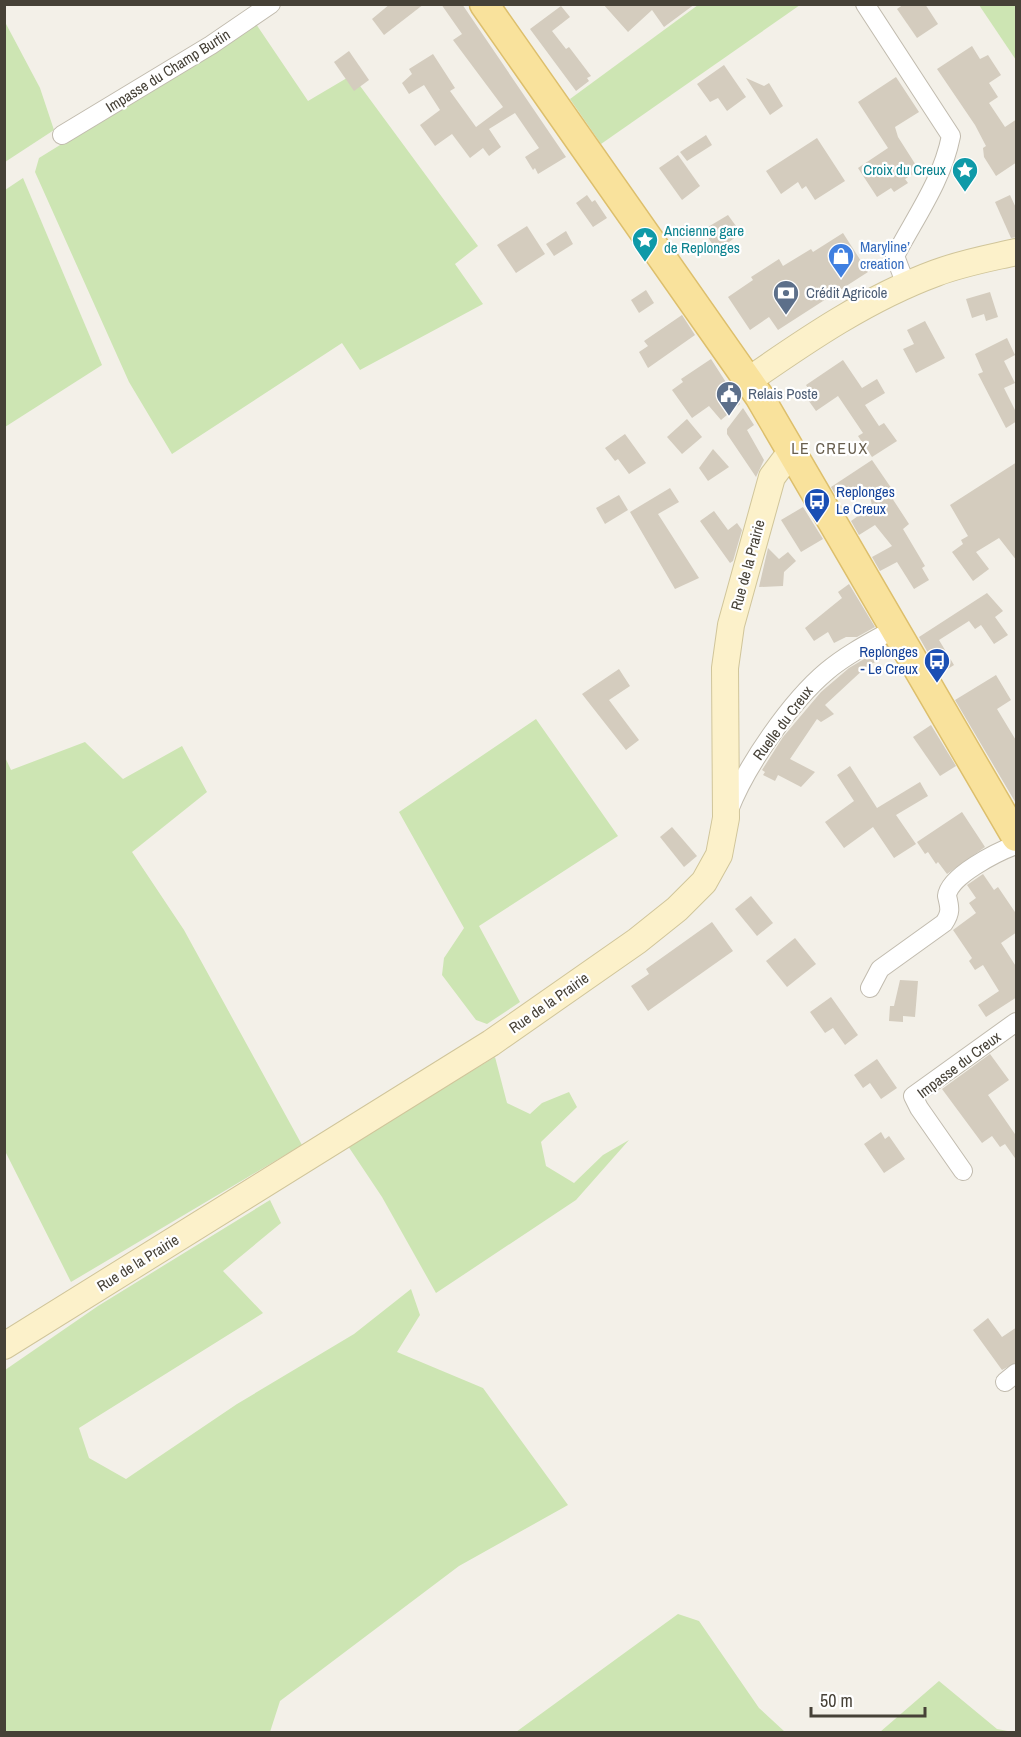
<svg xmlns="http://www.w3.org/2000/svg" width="1021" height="1737" font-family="'Archivo Narrow',sans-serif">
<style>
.green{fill:#cde5b3}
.building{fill:#d4ccbe}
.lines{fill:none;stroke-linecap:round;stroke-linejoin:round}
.street-casing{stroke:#c1bbae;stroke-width:20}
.secondary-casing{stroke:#d0c59a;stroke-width:28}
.primary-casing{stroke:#ddbf6c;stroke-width:31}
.street{stroke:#fff;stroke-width:18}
.secondary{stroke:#fcf1ca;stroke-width:26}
.primary{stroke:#f9e29c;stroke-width:28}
.labels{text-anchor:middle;stroke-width:4.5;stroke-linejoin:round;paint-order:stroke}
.street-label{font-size:15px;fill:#464137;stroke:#fff}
.culture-label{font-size:15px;fill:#0d838f;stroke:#fff;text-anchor:end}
.shop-label{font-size:15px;fill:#366cbe;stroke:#fff;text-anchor:start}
.service-label{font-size:15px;fill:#4e5e75;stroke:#fff;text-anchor:start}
.transit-label{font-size:15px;fill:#164399;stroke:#fff;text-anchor:start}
.neighbourhood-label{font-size:16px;letter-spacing:1.5px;fill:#685f4f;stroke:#fff}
</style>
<rect width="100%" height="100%" fill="#f3f0e8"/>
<g class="green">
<path d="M698 5H800L601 144 570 99Z"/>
<path d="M979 5H1016V60Z"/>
<path d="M5 22 40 88 54 130 5 162Z"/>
<path d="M256 24 308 101 352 75 478 246 455 264 483 304 360 370 342 343 172 454 129 382 35 172 39 158Z"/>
<path d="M23 178 102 365 5 427V190Z"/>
<path d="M536 719 618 836 479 926 520 1002 487 1024 476 1020 442 975 444 958 464 928 399 812Z"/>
<path d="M85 742 123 779 182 746 207 792 132 852 184 930 302 1145 71 1282 5 1151 4 755 11 770Z"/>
<path d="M495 1057 507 1103 530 1114 542 1103 569 1092 577 1107 541 1142 546 1166 574 1183 603 1155 629 1140 576 1200 436 1293 382 1197 348 1146Z"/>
<path d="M270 1200 281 1223 223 1271 263 1313 79 1428 89 1458 126 1479 237 1404 354 1334 411 1289 420 1315 397 1352 483 1388 568 1505 459 1566 280 1701 270 1732H5V1370L98 1306Z"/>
<path d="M678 1614 699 1621 759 1708 785 1732H516Z"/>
<path d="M939 1681 997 1729 1013 1732H880Z"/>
</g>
<g class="building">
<path d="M390 4H424L384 35 372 19Z"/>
<path d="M441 4H462L566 157 538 174 535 168 533 170 525 157 539 148 515 113 489 129 501 147 489 156 483 148 470 158 452 134 435 146 420 125 440 110 424 85 409 94 402 83 412 74 409 69 433 54 455 88 450 91 476 127 503 107 453 40 462 34Z"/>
<path d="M603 4H695L664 27 652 10 628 32Z"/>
<path d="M904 4H925L938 24 917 38 897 9Z"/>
<path d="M561 6 570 17 552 31 566 49 569 47 591 76 587 78 589 81 576 91 530 29Z"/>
<path d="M972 46 980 59 988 55 1001 75 989 83 998 97 989 103 1005 127 1017 119V162L996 176 984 157 983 148 986 146 975 125 937 69Z"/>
<path d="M349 51 369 80 354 91 334 62Z"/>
<path d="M724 65 746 97 727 111 718 98 710 102 697 84Z"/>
<path d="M896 77 919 112 895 127 898 137 919 170 905 179 908 183 894 192 891 188 877 197 858 168 888 148 858 102Z"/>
<path d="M746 78 764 86 769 83 783 106 770 115Z"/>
<path d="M706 135 712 145 687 161 680 152Z"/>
<path d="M817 138 845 181 815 200 806 186 802 189 798 182 781 194 766 171Z"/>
<path d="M678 155 700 186 682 200 659 168Z"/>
<path d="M587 195 592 202 595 200 607 218 593 227 576 203Z"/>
<path d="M1010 195 1017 210V237L1011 238 995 202Z"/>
<path d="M728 215 741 233 717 251 703 230Z"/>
<path d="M527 226 545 254 516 273 497 245Z"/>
<path d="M566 231 573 244 554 256 546 244Z"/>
<path d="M843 233 868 272 778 330 769 317 750 330 728 297 753 280 751 277 779 259 783 266 811 249 813 252Z"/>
<path d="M646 290 654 303 639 313 631 300Z"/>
<path d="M990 292 998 317 986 321 984 314 972 318 966 299Z"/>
<path d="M682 315 695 335 648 368 639 352 648 346 644 341Z"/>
<path d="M925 321 945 358 916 373 903 349 914 344 907 330Z"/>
<path d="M1007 338 1015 355 1004 361 1015 383 1004 388 1017 414V421L1006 428 978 374 983 372 975 354Z"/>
<path d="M711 359 740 404 721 420 709 406 692 418 672 390 683 382 681 379Z"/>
<path d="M843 360 862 388 877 379 885 393 865 405 879 426 884 423 897 441 872 457 858 436 863 433 838 396 816 411 806 397 811 393 806 385Z"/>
<path d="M743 408 754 425 747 430 764 460 756 477 727 434V429Z"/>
<path d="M687 419 702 437 682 454 667 437Z"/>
<path d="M625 434 646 463 629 474 618 459 615 461 605 448Z"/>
<path d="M713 449 729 467 708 481 699 468Z"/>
<path d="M872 460 896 495 892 498 909 524 903 529 925 566 922 568 929 580 914 589 897 562 880 571 872 557 892 546 875 525 859 535 851 521 872 506 870 496 862 484 838 499 831 487Z"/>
<path d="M1017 462V561L999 538 976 552 989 569 973 581 952 552 963 544 961 540 968 536 950 505Z"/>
<path d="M670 488 679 502 658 514 699 578 675 589 630 512Z"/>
<path d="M619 495 628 510 605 524 596 508Z"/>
<path d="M803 507 823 539 801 552 781 520Z"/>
<path d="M714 511 728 530 737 523 742 530 733 561 730 563 700 521Z"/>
<path d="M768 548 779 559 788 552 796 561 784 572 783 586 759 587Z"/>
<path d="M849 584 875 627 857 637H846L834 643 828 632 814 641 805 628 842 598 838 592Z"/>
<path d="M987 593 1003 611 995 617 1008 635 994 644 981 625 975 629 969 621 939 640 954 665 940 674 919 637Z"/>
<path d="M886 646 890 654 866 667 825 705 834 714 821 722 817 719 790 759 815 772 801 787 778 775 775 781 763 775 765 772 762 770 783 737 821 692 849 668Z"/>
<path d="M619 669 630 686 609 700 639 740 626 750 582 694Z"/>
<path d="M996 675 1011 700 997 709 1017 742V805L955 700Z"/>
<path d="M931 725 956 766 940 776 913 737Z"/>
<path d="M850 766 877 808 920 782 928 796 896 815 916 844 894 858 873 827 844 848 825 822 854 801 837 775Z"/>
<path d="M962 812 985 847 947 874 938 862 936 864 928 852 925 854 917 842Z"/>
<path d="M672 827 697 856 684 867 660 837Z"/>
<path d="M983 874 994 890 998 887 1017 915V932L1001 943 1017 968V997L986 1017 978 1005 999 991 983 965 975 970 969 961 972 958 953 930 976 913 969 903 976 898 967 885Z"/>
<path d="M751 896 773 923 757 936 735 909Z"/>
<path d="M712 922 733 951 648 1011 631 986 649 974 646 969Z"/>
<path d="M795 938 816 964 787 987 766 961Z"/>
<path d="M900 980 918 981 915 1017 903 1016V1022L889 1021 890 1006H894Z"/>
<path d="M831 997 858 1035 845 1045 833 1028 825 1033 810 1012Z"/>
<path d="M990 1054 1009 1080 988 1095 1017 1137V1161L1005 1144 1000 1147 992 1136 982 1143 942 1089Z"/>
<path d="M877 1059 897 1088 881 1099 870 1083 863 1088 854 1075Z"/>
<path d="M881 1132 885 1139 889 1136 905 1159 884 1173 864 1144Z"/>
<path d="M988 1318 1002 1337 1017 1327V1362L1002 1370 973 1330Z"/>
</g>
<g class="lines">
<g class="street-casing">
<g id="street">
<path d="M865 4 951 136C942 181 916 216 895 256L906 285"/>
<path d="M62 135 211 45 271 4"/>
<path d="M729 810C746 766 791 701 827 671 847 654 871 642 894 629"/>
<path d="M870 988 880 969 944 923C951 913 950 908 947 896 949 876 997 852 1016 845"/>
<path d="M963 1171 919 1108 913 1096 1016 1022"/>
<path d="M1005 1382 1016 1373"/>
</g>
</g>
<g class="secondary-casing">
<g id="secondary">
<path d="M749 380C808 339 868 298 936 273 962 263 990 258 1016 252"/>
<path d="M4 1346 491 1043 637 941 677 909 704 882 719 855 726 818 725 668 731 625 772 477 790 453"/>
</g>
</g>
<g class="primary-casing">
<path id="primary" d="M484 4 759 396 1016 837"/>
</g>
<use href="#street" class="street"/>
<use href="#secondary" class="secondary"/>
<use href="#primary" class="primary"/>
</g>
<defs>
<g id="sight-pin" transform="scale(1.35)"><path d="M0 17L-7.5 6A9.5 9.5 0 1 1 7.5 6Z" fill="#0f9aa8" stroke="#fff"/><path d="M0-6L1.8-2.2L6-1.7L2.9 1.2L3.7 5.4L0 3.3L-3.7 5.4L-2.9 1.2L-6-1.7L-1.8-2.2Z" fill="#fff"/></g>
<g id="shop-pin" transform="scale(1.35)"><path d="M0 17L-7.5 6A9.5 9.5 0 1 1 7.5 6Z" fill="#3f7fe0" stroke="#fff"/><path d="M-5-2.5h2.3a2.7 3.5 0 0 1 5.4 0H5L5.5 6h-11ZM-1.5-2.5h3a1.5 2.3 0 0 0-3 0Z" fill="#fff"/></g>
<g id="bank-pin" transform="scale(1.35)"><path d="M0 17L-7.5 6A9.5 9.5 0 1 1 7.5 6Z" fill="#5c6f8a" stroke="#fff"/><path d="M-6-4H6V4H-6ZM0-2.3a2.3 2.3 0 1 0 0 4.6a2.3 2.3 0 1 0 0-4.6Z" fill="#fff"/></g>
<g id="civic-pin" transform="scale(1.35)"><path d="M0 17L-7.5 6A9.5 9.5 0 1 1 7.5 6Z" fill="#5c6f8a" stroke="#fff"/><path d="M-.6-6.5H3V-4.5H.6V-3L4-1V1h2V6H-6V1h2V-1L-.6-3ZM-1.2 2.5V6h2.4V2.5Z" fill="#fff"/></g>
<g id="bus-pin" transform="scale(1.35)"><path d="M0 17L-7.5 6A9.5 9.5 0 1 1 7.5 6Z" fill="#1a4fb4" stroke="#fff"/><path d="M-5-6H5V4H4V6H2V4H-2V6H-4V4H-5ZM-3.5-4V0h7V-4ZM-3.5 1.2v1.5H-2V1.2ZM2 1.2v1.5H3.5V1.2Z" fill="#fff"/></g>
</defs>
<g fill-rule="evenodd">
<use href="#sight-pin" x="965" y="170"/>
<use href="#sight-pin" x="645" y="240"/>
<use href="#shop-pin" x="841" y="256"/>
<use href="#bank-pin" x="786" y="293"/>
<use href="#civic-pin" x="729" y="394"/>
<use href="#bus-pin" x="817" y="501"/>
<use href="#bus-pin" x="937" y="661"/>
</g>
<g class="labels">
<g class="street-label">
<text transform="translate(168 71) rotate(-32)" y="5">Impasse du Champ Burtin</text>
<text transform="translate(748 565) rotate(-75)" y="5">Rue de la Prairie</text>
<text transform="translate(783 723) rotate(-53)" y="5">Ruelle du Creux</text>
<text transform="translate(549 1003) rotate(-35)" y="5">Rue de la Prairie</text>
<text transform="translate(959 1065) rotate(-37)" y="5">Impasse du Creux</text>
<text transform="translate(138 1263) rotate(-32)" y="5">Rue de la Prairie</text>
</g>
<g class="culture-label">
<text x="946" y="175">Croix du Creux</text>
<text x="664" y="236" text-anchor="start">Ancienne gare<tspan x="664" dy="17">de Replonges</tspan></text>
</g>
<g class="shop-label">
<text x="860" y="252">Maryline’<tspan x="860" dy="17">creation</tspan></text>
</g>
<g class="service-label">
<text x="806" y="298">Crédit Agricole</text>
<text x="748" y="399">Relais Poste</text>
</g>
<g class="transit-label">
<text x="836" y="497">Replonges<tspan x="836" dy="17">Le Creux</tspan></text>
<text x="918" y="657" text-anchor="end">Replonges<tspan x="918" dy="17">- Le Creux</tspan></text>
</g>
<g class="neighbourhood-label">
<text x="830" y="454">LE CREUX</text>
</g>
</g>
<rect width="1021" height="1737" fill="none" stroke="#464137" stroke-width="12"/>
<path d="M811 1707v9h114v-9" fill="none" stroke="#464137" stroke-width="3"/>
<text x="820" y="1707" font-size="18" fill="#464137" stroke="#ffffff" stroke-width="4.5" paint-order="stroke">50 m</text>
</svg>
